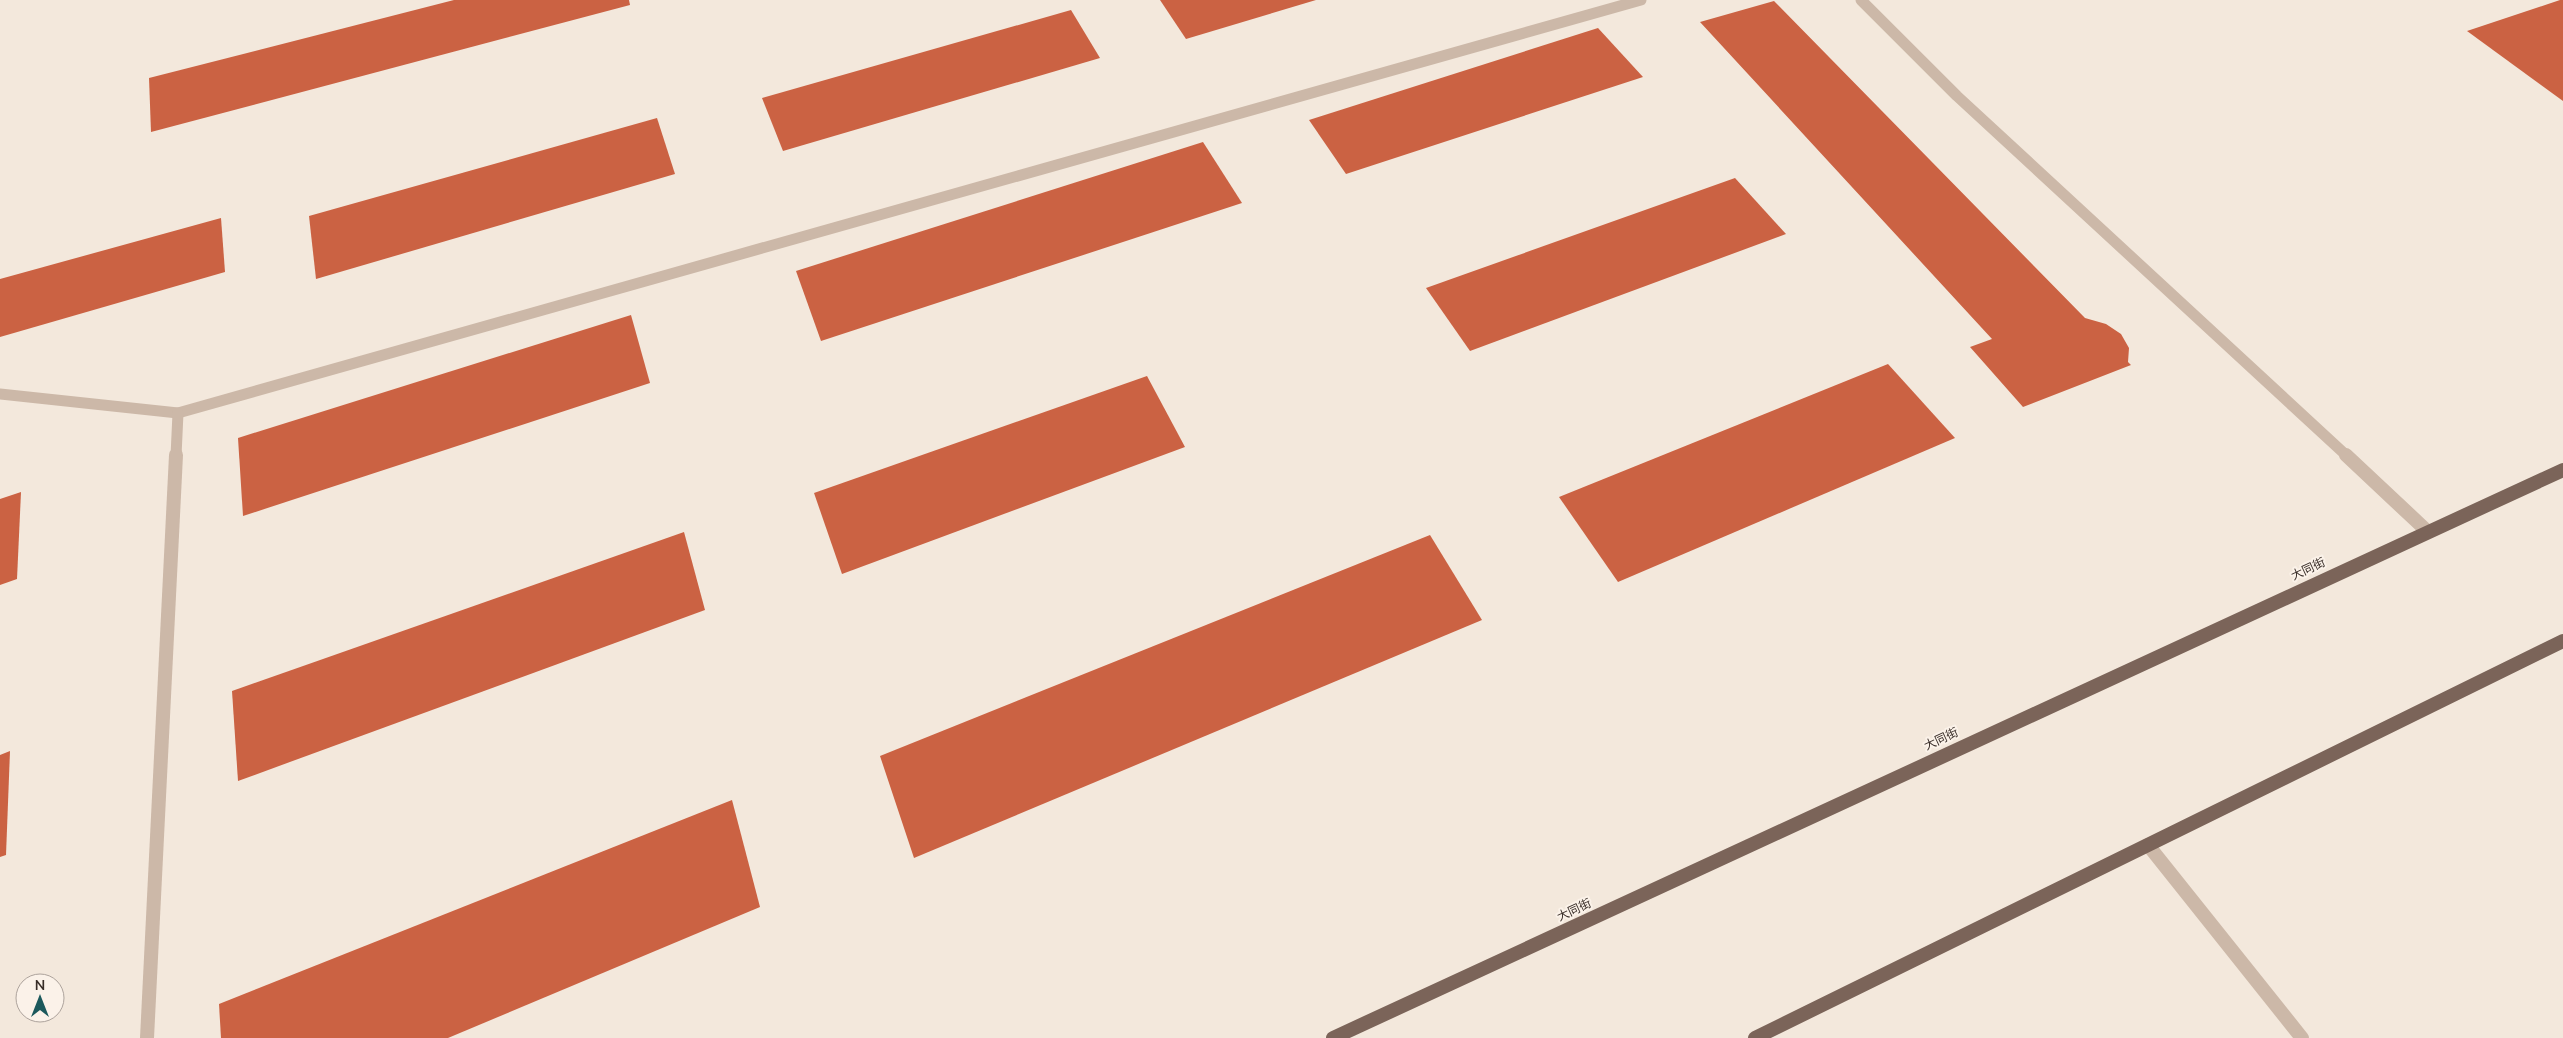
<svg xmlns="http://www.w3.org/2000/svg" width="2563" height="1038" font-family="'Nunito Sans','Noto Sans SC',sans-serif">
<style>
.building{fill:#cb6243}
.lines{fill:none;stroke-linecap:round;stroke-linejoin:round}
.minor-far1{stroke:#ccb8a8;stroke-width:11}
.minor{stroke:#ccb8a8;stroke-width:14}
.major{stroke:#7b6459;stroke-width:14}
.labels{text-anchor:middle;stroke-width:4;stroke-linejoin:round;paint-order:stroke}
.street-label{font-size:12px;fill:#382d28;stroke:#fbf2e9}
</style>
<rect width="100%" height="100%" fill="#f3e8dc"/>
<g class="building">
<path d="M454 0H629L630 5 151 132 149 78Z"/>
<path d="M1160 0H1316L1186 39Z"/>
<path d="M2560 0H2563V101L2467 31Z"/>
<path d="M1774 1 2085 318 2106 324 2121 334 2129 348 2128 362 2131 365 2023 407 1970 347 1992 339 1700 22Z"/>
<path d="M1071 10 1100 58 783 151 762 98Z"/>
<path d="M1598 28 1643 77 1346 174 1309 120Z"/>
<path d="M657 118 675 174 316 279 309 216Z"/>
<path d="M1203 142 1242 203 821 341 796 271Z"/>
<path d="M1735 178 1786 234 1470 351 1426 288Z"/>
<path d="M221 218 225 272 0 337V279Z"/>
<path d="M631 315 650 383 243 516 238 438Z"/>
<path d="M1888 364 1955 438 1618 582 1559 497Z"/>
<path d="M1147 376 1185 447 842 574 814 493Z"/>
<path d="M21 492 17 579 0 585V499Z"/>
<path d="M684 532 705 610 238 781 232 691Z"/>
<path d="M1430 535 1482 620 914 858 880 756Z"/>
<path d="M10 751 6 855 0 857V755Z"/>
<path d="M732 800 760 907 448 1038H221L219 1004Z"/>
</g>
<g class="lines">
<g class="minor-far1">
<path d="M1861 0 1957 96 2347 456"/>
<path d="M0 394 178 413 1641 0"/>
<path d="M176 456 178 413"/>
</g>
<g class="minor">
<path d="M2346 455 2427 531"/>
<path d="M2148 845 2302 1038"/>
<path d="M147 1038 176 455"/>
</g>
<g class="major">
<path d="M1333 1038 2563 470"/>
<path d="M1755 1038 2563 641"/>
</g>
</g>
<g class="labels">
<g class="street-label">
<text transform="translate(2308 569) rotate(-25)" y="4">大同街</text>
<text transform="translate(1941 739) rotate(-25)" y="4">大同街</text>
<text transform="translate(1574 910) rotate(-25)" y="4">大同街</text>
</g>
</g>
<g transform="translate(40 998)"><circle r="24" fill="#fbf2e9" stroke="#ada39c"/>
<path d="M0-4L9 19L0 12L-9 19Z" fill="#1c595c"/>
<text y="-8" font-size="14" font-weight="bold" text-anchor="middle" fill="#382d28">N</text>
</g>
</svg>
